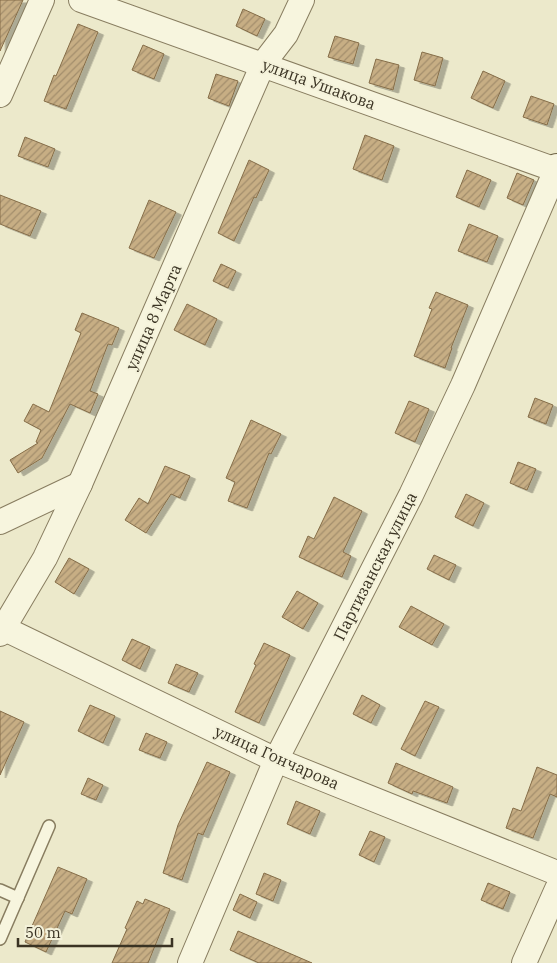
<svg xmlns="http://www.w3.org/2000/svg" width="557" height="963" font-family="'IBM Plex Serif',serif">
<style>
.building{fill:url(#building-hatch);stroke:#856d48;filter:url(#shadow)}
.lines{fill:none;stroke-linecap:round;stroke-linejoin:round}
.lane-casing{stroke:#887d60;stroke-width:14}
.street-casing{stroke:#887d60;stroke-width:26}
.secondary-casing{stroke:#6a5f43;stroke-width:30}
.lane{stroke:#f7f5de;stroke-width:11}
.street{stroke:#f7f5de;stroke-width:24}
.secondary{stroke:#f7f5de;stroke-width:28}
.labels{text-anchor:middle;stroke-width:4;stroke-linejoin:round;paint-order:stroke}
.street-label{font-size:16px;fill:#3a3323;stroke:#f4f2da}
</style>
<defs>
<pattern id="building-hatch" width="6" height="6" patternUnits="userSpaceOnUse" patternTransform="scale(1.25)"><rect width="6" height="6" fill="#c7ae84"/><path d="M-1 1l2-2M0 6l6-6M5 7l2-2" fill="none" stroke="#a38e6c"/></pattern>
<filter id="shadow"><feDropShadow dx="5.5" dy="3" stdDeviation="0" flood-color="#0004"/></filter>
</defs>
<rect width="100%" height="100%" fill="#ece9cb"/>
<g class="building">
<path d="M0 0H23L0 51Z"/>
<path d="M243 9 265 19 257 36 236 26Z"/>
<path d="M78 24 98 32 66 109 44 101 54 75 56 76Z"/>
<path d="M335 36 359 43 353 64 328 57Z"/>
<path d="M143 45 164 54 154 79 132 70Z"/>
<path d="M422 52 443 58 435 86 414 80Z"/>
<path d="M376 59 399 65 393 90 369 83Z"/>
<path d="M483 71 505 81 493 108 471 98Z"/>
<path d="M216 74 238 81 229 106 208 98Z"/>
<path d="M531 96 554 104 547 125 523 117Z"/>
<path d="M365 135 394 146 382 180 353 169Z"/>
<path d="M25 137 55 149 48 167 18 156Z"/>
<path d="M249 160 269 170 256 198 254 197 234 241 218 233Z"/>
<path d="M467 170 491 180 479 207 456 197Z"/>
<path d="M517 173 534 180 523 205 507 198Z"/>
<path d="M0 195 41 211 30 236 0 224Z"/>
<path d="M149 200 176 212 154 258 129 248Z"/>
<path d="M469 224 498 236 487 262 458 251Z"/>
<path d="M221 264 236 271 228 288 213 281Z"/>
<path d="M436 292 468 305 451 348H452L445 368 414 356 432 309 429 308Z"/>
<path d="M187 304 217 319 205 345 174 330Z"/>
<path d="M82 313 119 328 112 345 108 344 90 391 98 394 90 413 70 404 42 458 18 473 10 460 38 443 36 442 41 430 24 421 33 404 49 412 81 333 75 330Z"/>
<path d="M535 398 553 405 546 424 528 417Z"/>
<path d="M409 401 429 409 415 442 395 433Z"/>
<path d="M251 420 281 434 271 454 269 453 247 508 228 501 235 482 226 478Z"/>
<path d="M518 462 536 469 527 490 510 483Z"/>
<path d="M165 466 190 476 180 498 171 494 146 533 125 520 139 498 148 504Z"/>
<path d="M466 494 484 503 473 526 455 517Z"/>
<path d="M334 497 362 511 343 552 351 556 342 577 299 557 308 536 314 539Z"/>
<path d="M434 555 456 565 449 580 427 569Z"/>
<path d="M69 558 89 569 74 594 55 582Z"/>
<path d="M297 591 318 603 303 629 282 617Z"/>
<path d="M411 606 444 624 432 645 399 627Z"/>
<path d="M132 639 150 647 140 669 122 660Z"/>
<path d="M264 643 290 655 259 723 235 712 256 665 254 664Z"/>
<path d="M176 664 198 673 189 692 168 683Z"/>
<path d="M362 695 380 705 371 723 353 714Z"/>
<path d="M425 701 439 707 415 756 401 749Z"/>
<path d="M90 705 115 716 103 743 78 731Z"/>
<path d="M0 711 24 722 0 775Z"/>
<path d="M146 733 167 742 160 758 139 750Z"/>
<path d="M207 762 230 772 203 835 198 833 182 880 163 873 178 825Z"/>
<path d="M396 763 453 787 447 803 413 791 412 794 388 783Z"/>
<path d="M537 767 557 775V797L550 794 533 838 506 828 513 808 521 811Z"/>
<path d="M88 778 103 785 96 800 81 794Z"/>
<path d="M296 801 320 811 310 834 287 824Z"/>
<path d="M370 831 385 837 374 862 359 855Z"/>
<path d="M58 867 87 879 72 914 65 911 46 952 25 942Z"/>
<path d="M264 873 281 880 273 901 256 894Z"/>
<path d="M488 883 510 892 503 909 481 900Z"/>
<path d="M240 894 257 902 250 918 233 910Z"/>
<path d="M145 899 170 909 148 963H112L127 929 125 928 137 901 143 904Z"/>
<path d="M238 931 312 963H259L230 950Z"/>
</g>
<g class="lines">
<g class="lane-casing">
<g id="lane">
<path d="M0 890 18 898"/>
<path d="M0 939 49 826"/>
</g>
</g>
<g class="street-casing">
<g id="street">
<path d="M81 0 556 170 463 385 411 495 276 760 190 963"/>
<path d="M0 95 42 0"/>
<path d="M0 522 80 484"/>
<path d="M3 628 276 760 557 873"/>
<path d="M0 634 45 558 80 484 263 64 286 34 302 0"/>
<path d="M524 963 557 889"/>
</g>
</g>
<g class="secondary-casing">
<path id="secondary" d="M557 168V170"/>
</g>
<use href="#lane" class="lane"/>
<use href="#street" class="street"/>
<use href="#secondary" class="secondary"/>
</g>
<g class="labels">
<g class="street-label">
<text transform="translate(319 84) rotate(20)" y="6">улица Ушакова</text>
<text transform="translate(153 317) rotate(-66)" y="6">улица 8 Марта</text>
<text transform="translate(375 566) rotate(-63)" y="6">Партизанская улица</text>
<text transform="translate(277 757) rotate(24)" y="6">улица Гончарова</text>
</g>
</g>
<path d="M18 938v8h154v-8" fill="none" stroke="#3a3323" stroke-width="2.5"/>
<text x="25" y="938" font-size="15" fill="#3a3323" stroke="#f4f2da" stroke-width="4" paint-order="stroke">50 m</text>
</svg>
